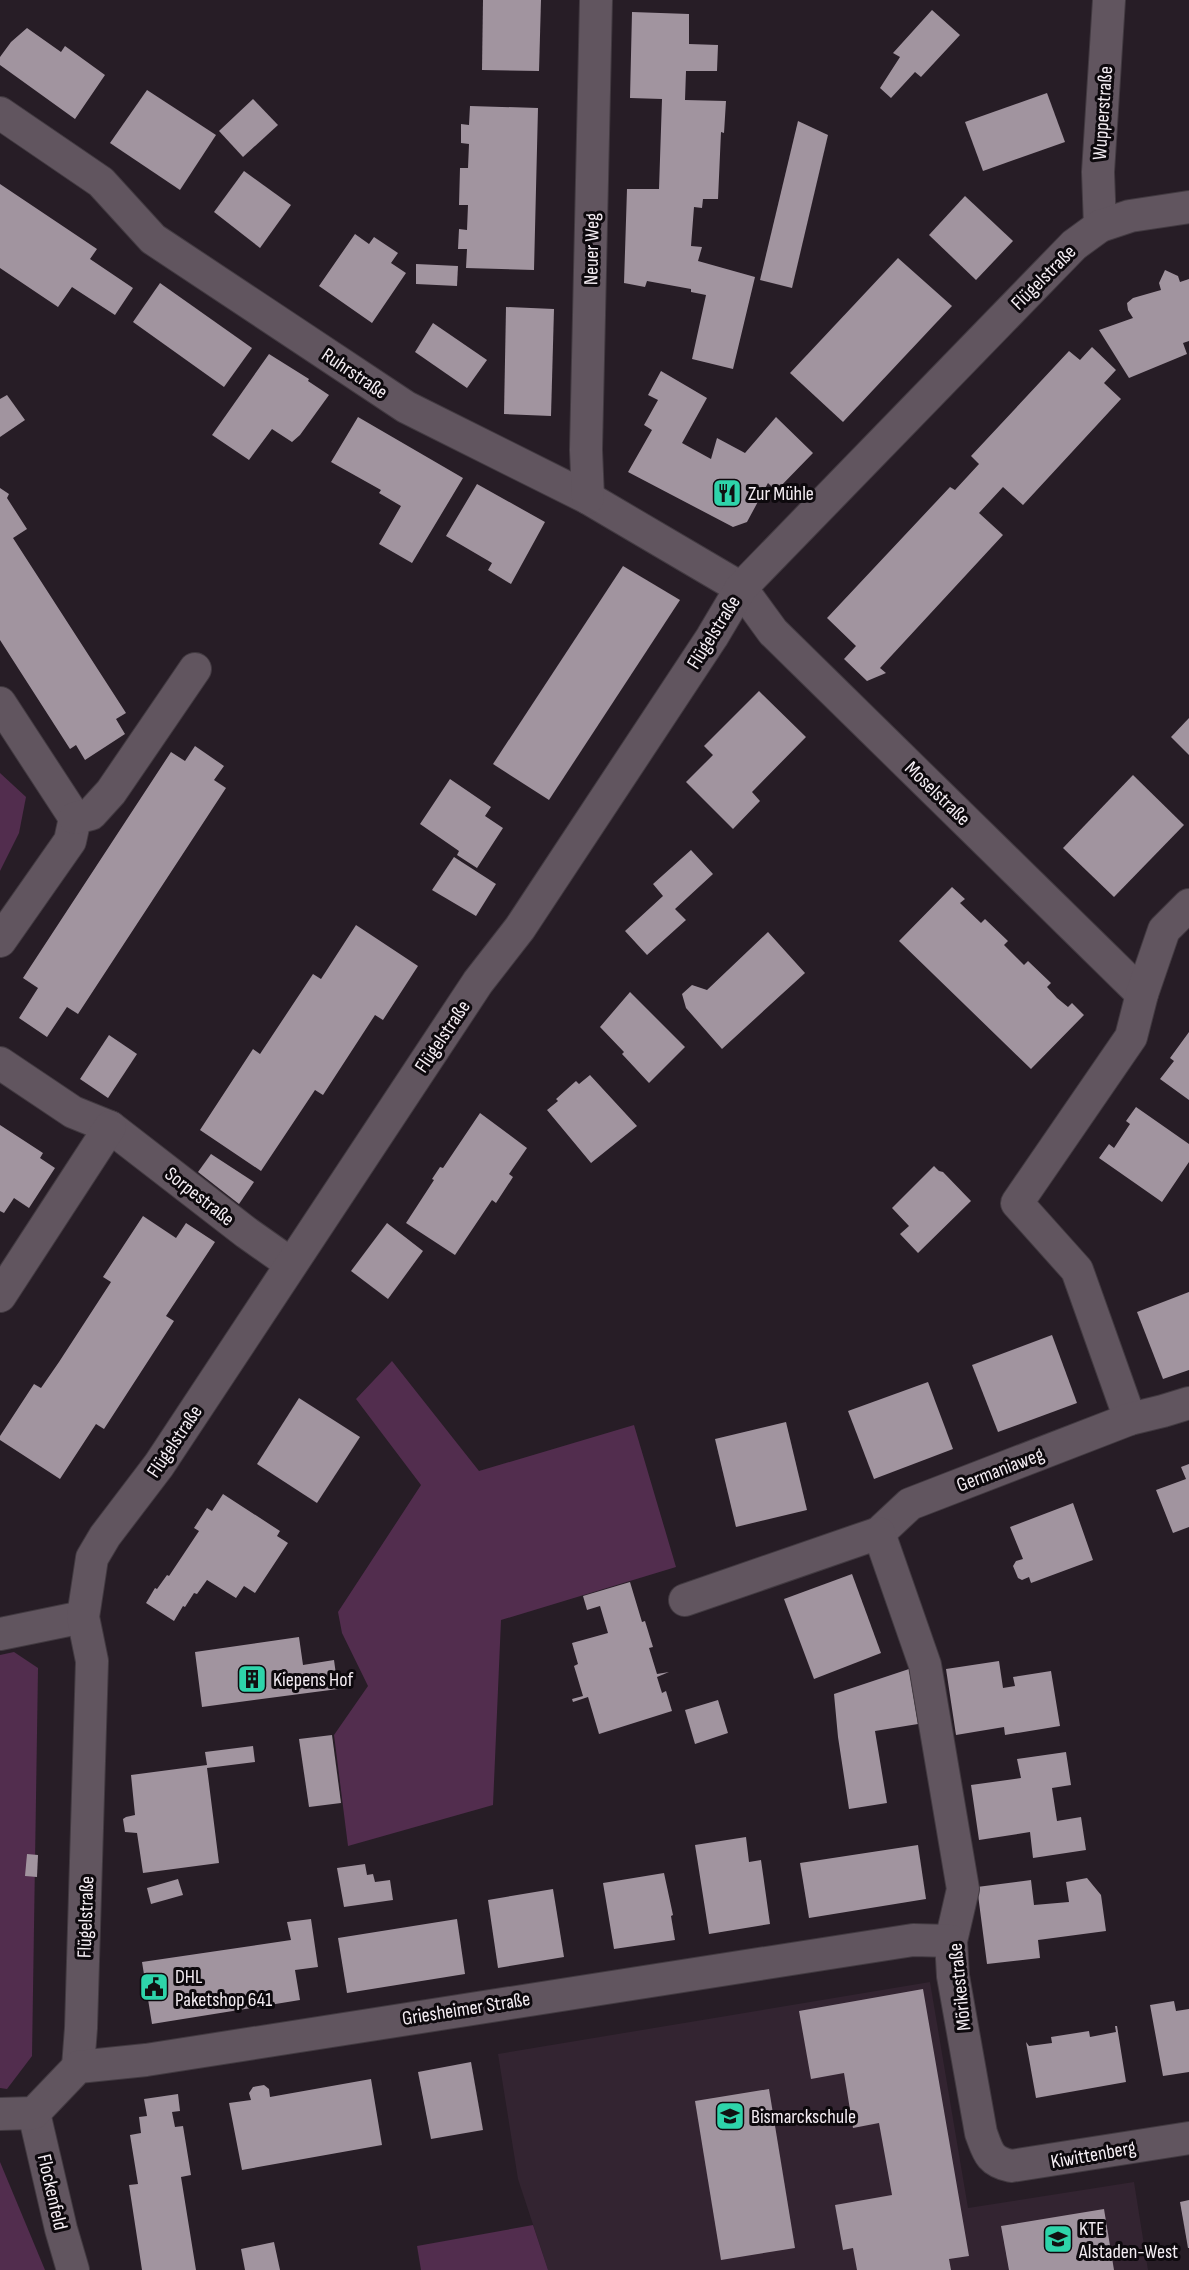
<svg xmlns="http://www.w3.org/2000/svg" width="1189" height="2270" font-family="'Sofia Sans Condensed',sans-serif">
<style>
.built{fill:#332431}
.green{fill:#522d4e}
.building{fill:#a1949f}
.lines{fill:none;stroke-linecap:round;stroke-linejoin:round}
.street-casing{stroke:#423a41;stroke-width:34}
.street{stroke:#61555f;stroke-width:32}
.labels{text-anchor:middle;stroke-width:6;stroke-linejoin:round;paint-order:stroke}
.street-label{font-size:20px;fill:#f4edf3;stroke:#0d090d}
.poi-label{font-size:20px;fill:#f4edf3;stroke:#0d090d;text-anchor:start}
</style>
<rect width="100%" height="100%" fill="#271d26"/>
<path class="built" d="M930 1982 968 2208 1134 2182 1148 2270H548L518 2179 498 2054Z"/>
<g class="green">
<path d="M0 773 26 797 19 833 0 871Z"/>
<path d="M392 1361 479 1471 634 1425 676 1567 501 1620 493 1805 348 1846 334 1735 368 1686 342 1633 338 1612 421 1485 356 1399Z"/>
<path d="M14 1652 38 1668 32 2056 7 2089 0 2088V1655Z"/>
<path d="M0 2162 45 2270H0Z"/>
<path d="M533 2225 548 2270H421L417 2246Z"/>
</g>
<g class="building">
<path d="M483 0H541L539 71 482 70Z"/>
<path d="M932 10 960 35 921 77 915 72 891 98 880 88 900 57 893 53Z"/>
<path d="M632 12 689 14V44L718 45 717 71H686L685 100 726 101 724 133 721 132 718 199H703L702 208 694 207 691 246 702 247 698 261 755 277 733 369 692 359 706 295 691 292V289L647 281 645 287 624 283 627 189H659L662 99 630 98Z"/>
<path d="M27 28 61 52 65 46 105 75 75 119 0 65V57L11 42Z"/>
<path d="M147 90 216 135 180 190 110 143Z"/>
<path d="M1047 93 1065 142 983 171 965 122Z"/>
<path d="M253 99 278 125 243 157 219 131Z"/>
<path d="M470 106 538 108 534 270 466 268 467 249H458L459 229 467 230 468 205H459L460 168H468L469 144 461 143V124L469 125Z"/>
<path d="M798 121 828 135 792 288 760 280Z"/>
<path d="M244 171 291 205 260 248 214 212Z"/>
<path d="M0 184 97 249 90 259 133 288 115 315 72 287 58 307 0 268Z"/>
<path d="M965 196 1013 241 976 280 929 235Z"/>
<path d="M355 234 369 244 374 237 398 253 391 263 406 273 372 323 319 286Z"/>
<path d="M898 258 952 306 843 422 790 373Z"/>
<path d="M416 264 458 266 457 286 416 284Z"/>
<path d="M1165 270 1178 276 1180 282 1189 279V341L1183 343 1187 354 1129 378 1099 330 1133 318 1128 310 1127 303 1133 298 1161 290 1159 283Z"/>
<path d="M160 283 252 348 224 387 133 322Z"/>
<path d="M506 307 554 309 551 416 504 414Z"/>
<path d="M433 323 487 360 467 388 415 352Z"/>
<path d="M1092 347 1116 370 1104 383 1121 399 1023 505 1003 487 979 513 1003 535 880 668 886 673 867 681 844 659 856 646 827 618 950 487 955 490 979 464 971 456 1069 351 1080 360Z"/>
<path d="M269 354 309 379 308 381 329 395 300 435 292 442 272 429 249 460 212 435Z"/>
<path d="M661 371 707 398 682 443 711 459 717 438 745 453 776 417 813 453 776 491 768 483 747 522 733 527 628 472 652 430 644 425 658 400 648 395Z"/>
<path d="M7 395 25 420 0 437V399Z"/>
<path d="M358 417 463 478 412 563 379 544 401 506 379 493 381 490 331 462Z"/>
<path d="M477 484 545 522 511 584 488 570 492 563 446 536Z"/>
<path d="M0 488 9 494 7 498 27 529 13 538 126 713 116 719 125 734 85 760 76 745 70 749 0 640Z"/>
<path d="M623 566 680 600 549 800 493 764Z"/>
<path d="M759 691 806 737 752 792 760 801 733 829 686 782 713 755 704 746Z"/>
<path d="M1189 718V755L1171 737Z"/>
<path d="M195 746 224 766 214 780 226 788 78 1014 67 1007 47 1037 19 1018 38 988 23 978 171 752 185 761Z"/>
<path d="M1133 775 1184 825 1114 897 1063 848Z"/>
<path d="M450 779 491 807 485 816 503 828 477 868 457 855 459 851 420 824Z"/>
<path d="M691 850 713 874 675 909 686 920 647 955 625 931 663 896 653 884Z"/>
<path d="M454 857 496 884 476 916 432 890Z"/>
<path d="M952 887 965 899 960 903 981 923 985 919 1008 941 1004 945 1024 965 1028 961 1051 983 1047 987 1057 998 1068 1007 1072 1003 1084 1015 1031 1069 899 941Z"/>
<path d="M356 925 418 966 383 1020 375 1015 323 1095 315 1090 261 1171 200 1130 253 1049 260 1054 313 974 321 979Z"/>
<path d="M768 932 805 973 722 1049 686 1008 682 994 692 985 707 990Z"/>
<path d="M630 992 685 1047 649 1083 622 1054 624 1052 600 1027Z"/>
<path d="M1189 1032V1100L1160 1079 1174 1061 1170 1058Z"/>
<path d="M109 1035 137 1054 108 1098 80 1079Z"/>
<path d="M590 1075 637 1126 591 1163 547 1110 558 1101 556 1099 576 1081 579 1084Z"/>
<path d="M1136 1107 1189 1144V1162L1162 1202 1099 1158 1109 1144 1114 1148 1130 1124 1126 1121Z"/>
<path d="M480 1113 527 1148 509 1174 513 1177 496 1203 492 1200 455 1255 406 1223 434 1180 432 1179 440 1167 443 1168Z"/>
<path d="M0 1125 43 1153 40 1158 55 1168 29 1208 14 1198 4 1213 0 1211Z"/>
<path d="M211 1154 254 1182 239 1204 198 1172Z"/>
<path d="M934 1166 939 1171 943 1172 971 1201 918 1253 900 1234 909 1226 892 1208Z"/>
<path d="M143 1216 176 1238 186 1223 215 1242 166 1316 174 1321 104 1429 96 1424 60 1479 0 1440V1436L34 1384 41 1388 59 1362 111 1282 103 1277Z"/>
<path d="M387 1223 423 1251 388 1299 351 1271Z"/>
<path d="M1189 1292V1370L1163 1379 1137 1312Z"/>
<path d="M1052 1335 1077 1403 998 1432 972 1365Z"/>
<path d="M928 1382 953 1449 874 1479 848 1411Z"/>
<path d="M299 1398 360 1437 317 1503 257 1464Z"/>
<path d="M786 1422 807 1510 736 1527 715 1439Z"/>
<path d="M1189 1464V1527L1173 1533 1156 1490 1186 1479 1181 1467Z"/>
<path d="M223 1494 280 1531 277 1536 288 1543 255 1593 244 1586 236 1598 207 1580 197 1594 194 1593 185 1607 183 1606 174 1621 146 1603 155 1588 157 1589 167 1575 169 1576 199 1531 194 1528 207 1508 212 1511Z"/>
<path d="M1073 1503 1093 1560 1031 1583 1029 1577 1022 1580 1018 1578 1013 1566 1016 1561 1023 1559 1010 1527Z"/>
<path d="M852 1574 881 1653 814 1679 784 1599Z"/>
<path d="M630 1582 642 1622 645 1621 653 1647 649 1648 657 1674 669 1672 657 1677 662 1693 666 1691 672 1711 599 1734 588 1697 573 1702 572 1699 583 1696 574 1666 578 1664 572 1643 608 1633 600 1606 587 1610 583 1596Z"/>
<path d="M299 1637 303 1665 334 1660 338 1689 202 1707 195 1652Z"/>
<path d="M999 1661 1003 1688 1015 1686 1013 1677 1051 1671 1060 1726 1005 1735 1004 1727 956 1735 946 1669Z"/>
<path d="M909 1669 918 1724 875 1731 887 1803 849 1809 838 1737 834 1694Z"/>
<path d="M718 1700 728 1733 695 1744 685 1710Z"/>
<path d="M332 1735 341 1803 309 1807 299 1739Z"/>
<path d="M253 1746 255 1762 207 1768 219 1863 143 1873 137 1833 125 1832 123 1819 126 1817 135 1815 131 1775 207 1765 205 1752Z"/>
<path d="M1066 1752 1071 1785 1052 1788 1057 1821 1081 1817 1086 1850 1033 1858 1030 1832 979 1840 971 1785 1021 1778 1017 1759Z"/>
<path d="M746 1837 749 1862 761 1860 770 1924 709 1934 695 1845Z"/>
<path d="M918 1845 926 1899 809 1918 800 1863Z"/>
<path d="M27 1854 38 1855 37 1877 25 1876Z"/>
<path d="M365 1864 367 1875 373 1874 375 1882 390 1880 393 1900 344 1907 337 1868Z"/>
<path d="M664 1873 673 1915 671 1916 675 1940 614 1949 603 1883Z"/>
<path d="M1087 1878 1101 1895 1106 1931 1038 1940 1040 1958 987 1964 977 1887 1031 1880 1034 1905 1069 1902 1066 1882Z"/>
<path d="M178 1879 183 1895 151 1904 147 1888Z"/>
<path d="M553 1889 564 1957 498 1968 488 1900Z"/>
<path d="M311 1919 318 1967 295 1970 300 2000 152 2024 142 1962 291 1940 287 1922Z"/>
<path d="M457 1919 465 1974 347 1993 338 1938Z"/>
<path d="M923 1989 969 2256 949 2259 951 2270H857L853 2248 843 2250 835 2205 892 2195 879 2123 853 2128 844 2073 811 2079 799 2011Z"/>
<path d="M1174 2001 1176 2011 1189 2009V2072L1163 2076 1150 2005Z"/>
<path d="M1115 2026H1117L1126 2082 1036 2098 1026 2042 1029 2046 1052 2043 1051 2037 1089 2031 1090 2037 1116 2032Z"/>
<path d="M471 2062 483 2130 431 2139 418 2072Z"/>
<path d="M371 2079 382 2145 242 2170 229 2103 251 2100 249 2093 253 2087 264 2085 269 2089 270 2097Z"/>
<path d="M769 2089 795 2248 721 2260 695 2101Z"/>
<path d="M178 2094 180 2111 172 2112 175 2127 183 2126 191 2175 181 2177 196 2270H142L129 2185 138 2184 130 2135 141 2133 139 2117 147 2116 144 2099Z"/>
<path d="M1189 2200V2248H1188L1180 2202Z"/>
<path d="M1104 2209 1114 2270H1009L1001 2226Z"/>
<path d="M274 2242 280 2270H245L241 2249Z"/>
</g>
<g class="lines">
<g class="street-casing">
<g id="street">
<path d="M0 113 101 182 153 239 406 407 588 498 741 588 773 632 1142 994"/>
<path d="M1100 226 1098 172 1109 0"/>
<path d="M588 498 586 450 596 0"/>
<path d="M0 703 75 818 70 841 0 941"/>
<path d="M75 818 91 814 111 792 195 669"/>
<path d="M0 1063 73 1112 110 1127 247 1233 291 1264"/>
<path d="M0 1296 110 1127"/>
<path d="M1130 1419 1077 1270 1017 1203 1131 1037 1142 994 1164 930 1189 905"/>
<path d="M879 1533 910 1504 1130 1419 1163 1411 1189 1403"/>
<path d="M685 1600 879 1533 925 1665 963 1889 951 1941 953 1976 981 2133C988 2152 989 2161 1011 2166L1189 2138"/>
<path d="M0 1634 83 1617"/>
<path d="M78 2067 81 2028 92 1661 83 1617 92 1558 105 1536 159 1465 478 982 520 928 712 637 741 588 1074 245 1100 226 1130 216 1189 207"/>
<path d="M34 2113 61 2229 73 2270"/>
<path d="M0 2114 34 2113 78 2067 146 2060 913 1940 951 1941"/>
</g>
</g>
<use href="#street" class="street"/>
</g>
<defs>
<g id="restaurant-square" transform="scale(1.5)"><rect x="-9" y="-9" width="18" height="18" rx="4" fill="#2ed4aa" stroke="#0d090d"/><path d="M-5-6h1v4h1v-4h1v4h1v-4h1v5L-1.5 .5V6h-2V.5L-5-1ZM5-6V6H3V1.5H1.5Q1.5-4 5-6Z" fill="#111"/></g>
<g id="building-square" transform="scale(1.5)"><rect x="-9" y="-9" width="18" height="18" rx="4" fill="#2ed4aa" stroke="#0d090d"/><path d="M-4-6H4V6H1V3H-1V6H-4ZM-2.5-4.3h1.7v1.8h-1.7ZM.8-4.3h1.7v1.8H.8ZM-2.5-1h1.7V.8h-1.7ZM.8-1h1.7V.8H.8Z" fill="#111"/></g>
<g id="civic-square" transform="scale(1.5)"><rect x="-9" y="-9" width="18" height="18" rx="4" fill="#2ed4aa" stroke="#0d090d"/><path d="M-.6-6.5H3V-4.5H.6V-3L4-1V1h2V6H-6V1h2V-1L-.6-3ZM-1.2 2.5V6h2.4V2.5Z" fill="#111"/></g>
<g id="school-square" transform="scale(1.5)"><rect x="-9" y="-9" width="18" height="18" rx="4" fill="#2ed4aa" stroke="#0d090d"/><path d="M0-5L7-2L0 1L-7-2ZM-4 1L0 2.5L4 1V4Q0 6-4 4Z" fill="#111"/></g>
</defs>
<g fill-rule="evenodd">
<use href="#restaurant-square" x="727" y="493"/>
<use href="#building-square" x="252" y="1679"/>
<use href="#civic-square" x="154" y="1987"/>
<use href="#school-square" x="730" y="2116"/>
<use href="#school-square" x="1058" y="2239"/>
</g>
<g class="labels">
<g class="street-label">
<text transform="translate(1102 113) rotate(-86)" y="7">Wupperstraße</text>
<text transform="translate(591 249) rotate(-89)" y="7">Neuer Weg</text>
<text transform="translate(1043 277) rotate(-45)" y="7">Flügelstraße</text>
<text transform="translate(355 373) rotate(34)" y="7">Ruhrstraße</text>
<text transform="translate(713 632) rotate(-58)" y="7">Flügelstraße</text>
<text transform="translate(938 793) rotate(44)" y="7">Moselstraße</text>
<text transform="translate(442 1036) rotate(-56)" y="7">Flügelstraße</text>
<text transform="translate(200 1196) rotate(38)" y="7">Sorpestraße</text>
<text transform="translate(174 1441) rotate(-56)" y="7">Flügelstraße</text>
<text transform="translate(1000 1469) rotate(-21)" y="7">Germaniaweg</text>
<text transform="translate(85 1917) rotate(-88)" y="7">Flügelstraße</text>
<text transform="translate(959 1987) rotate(-96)" y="7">Mörikestraße</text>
<text transform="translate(466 2008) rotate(-9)" y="7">Griesheimer Straße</text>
<text transform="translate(1093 2154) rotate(-10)" y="7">Kiwittenberg</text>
<text transform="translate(53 2192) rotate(77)" y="7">Flockenfeld</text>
</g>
<g class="poi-label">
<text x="748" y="500">Zur Mühle</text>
<text x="273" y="1686">Kiepens Hof</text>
<text x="175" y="1983">DHL<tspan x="175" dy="23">Paketshop 641</tspan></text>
<text x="751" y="2123">Bismarckschule</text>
<text x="1079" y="2235">KTE<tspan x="1079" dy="23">Alstaden-West</tspan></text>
</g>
</g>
</svg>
